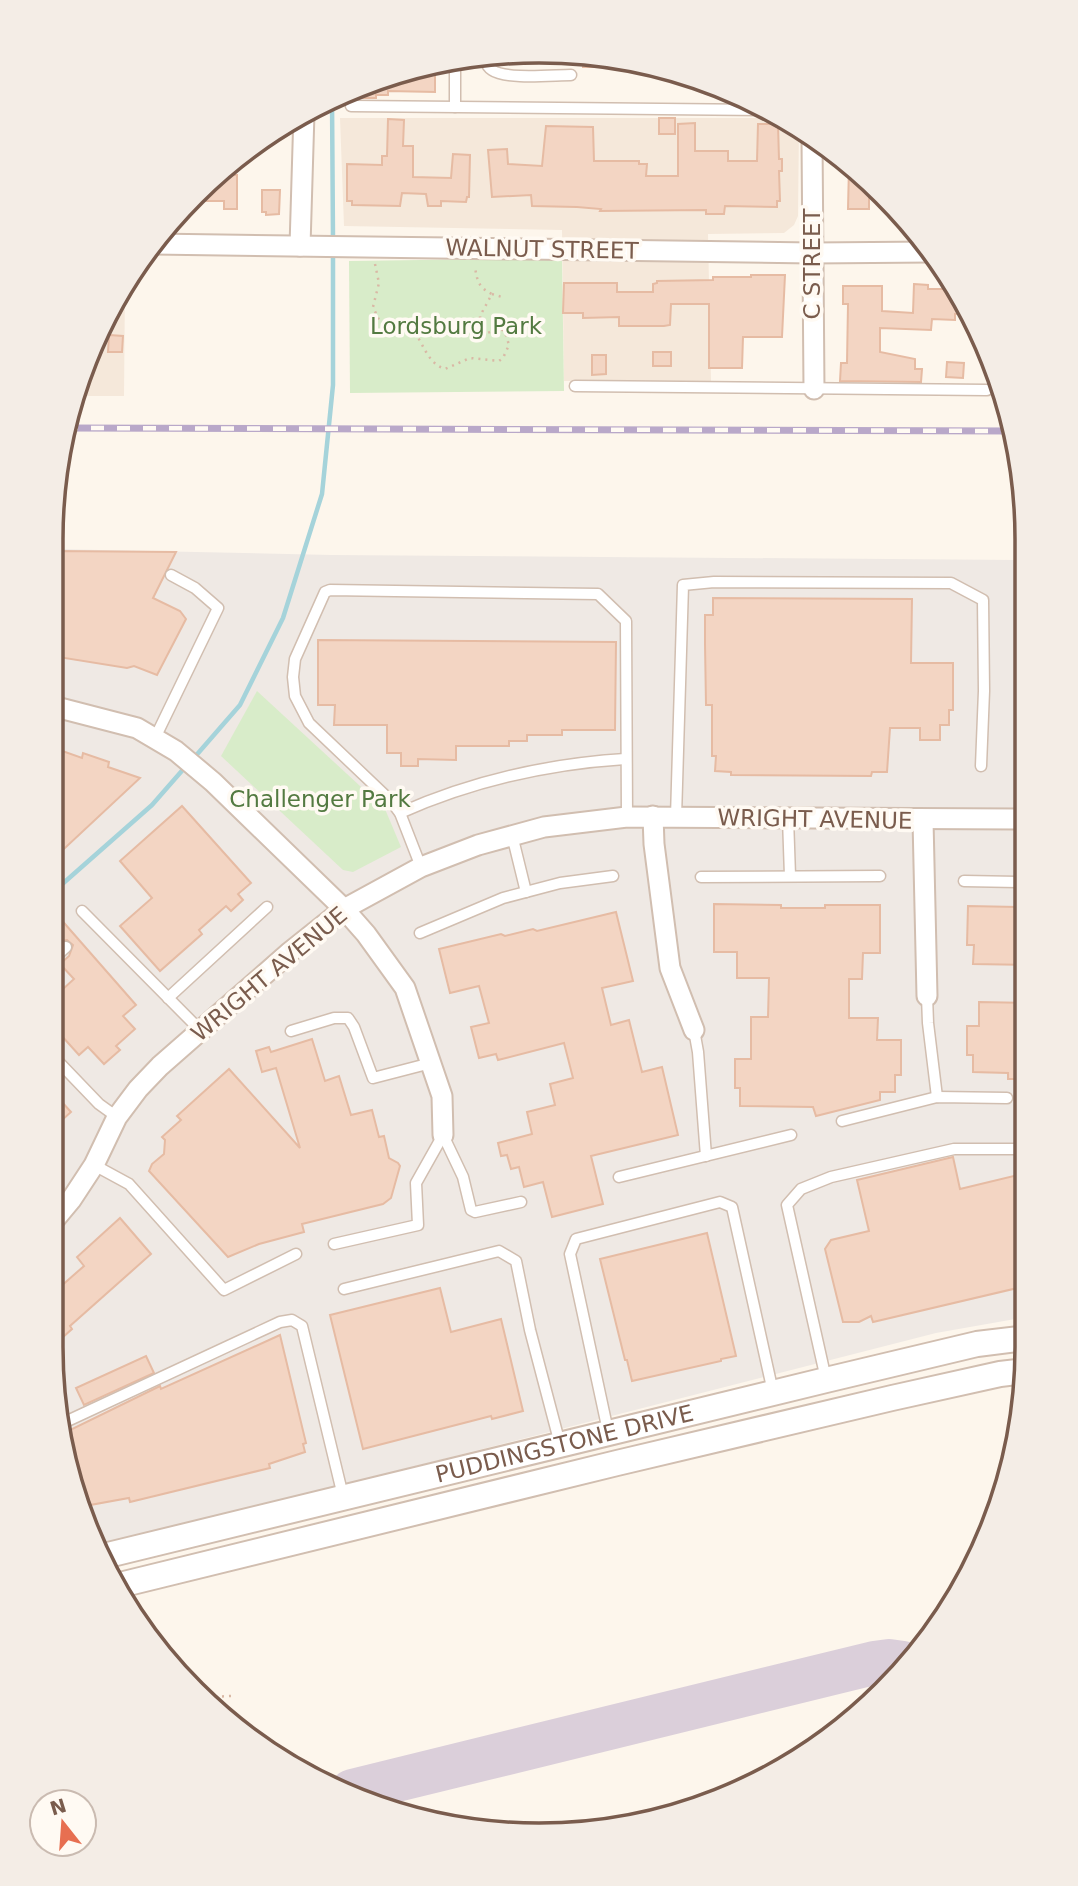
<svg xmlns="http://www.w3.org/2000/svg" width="1078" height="1886" font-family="'DejaVu Sans',sans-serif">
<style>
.residential{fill:#f5e8da}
.industrial{fill:#efe9e4}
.green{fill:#d8ecc9}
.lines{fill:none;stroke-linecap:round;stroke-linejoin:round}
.stream{stroke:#a5d3da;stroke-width:4.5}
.taxiway{stroke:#dbcfda;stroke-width:44}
.building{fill:#f3d5c3;stroke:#e6bba3;stroke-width:2}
.service-casing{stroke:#d1beb0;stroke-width:13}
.minor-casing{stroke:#d1beb0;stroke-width:23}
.tertiary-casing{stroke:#d1beb0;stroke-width:28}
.path{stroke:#d9b8a5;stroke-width:2.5;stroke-dasharray:2 5;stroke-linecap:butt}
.service{stroke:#fff;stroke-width:10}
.minor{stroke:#fff;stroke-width:19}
.tertiary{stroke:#fff;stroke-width:24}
.rail-casing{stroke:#b9a8c9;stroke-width:7}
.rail{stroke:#fffaf3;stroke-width:4.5;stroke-dasharray:13;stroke-linecap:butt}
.labels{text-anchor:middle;stroke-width:7;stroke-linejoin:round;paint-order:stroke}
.street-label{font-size:23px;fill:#7a5c4d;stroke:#fffaf3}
.park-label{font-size:23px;fill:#537a41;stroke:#fffaf3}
.rim{fill:none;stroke:#7a5c4d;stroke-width:3.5}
</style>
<rect width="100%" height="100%" fill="#fdf6ec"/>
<g class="residential">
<path d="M340 118H786L799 128 798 216 794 225 784 233 708 234 711 381H564L562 230 344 226Z"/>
<path d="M125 282 124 396H74L116 295Z"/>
</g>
<path class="industrial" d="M52 549 332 555 1023 560 1026 1317 936 1333 99 1547 77 1504 51 1347Z"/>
<g class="green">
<path d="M562 258 564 391 350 393 349 261Z"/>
<path d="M257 691 385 809 401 847 353 872 343 870 221 756Z"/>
</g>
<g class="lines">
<g class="stream">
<path d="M332 98 333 240"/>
<path d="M193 759 240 705 283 618 322 494 333 385V252"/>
<path d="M51 894 152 805 187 765"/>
</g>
<path class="taxiway" d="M352 1791 874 1663 889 1661 903 1663"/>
</g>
<g class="building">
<path d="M583 54 598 55V67H583Z"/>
<path d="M435 64V92L388 91V95H376V98H335L413 67Z"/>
<rect x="659" y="118" width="16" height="16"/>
<path d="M388 119 404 120 403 146H413V177L451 178 453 154 470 155 469 197H467L466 202 441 201V206H428L426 194 402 193 400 206 352 205V201H347V164L382 165V156H387Z"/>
<path d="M695 123V151H728V161H757L758 124H778L779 159H782V171H779L780 201H777V207L725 206 724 214H706V210L600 211 601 209 577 207 532 206 531 195 492 197 488 150 507 149 508 164 542 166 546 126 593 127 594 161H639V164H647L646 176H678V124Z"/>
<path d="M233 160V175H237V209H224V201H189Z"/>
<path d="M849 166 869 182V209H848Z"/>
<path d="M262 190H280L279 214 266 215V212H262Z"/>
<path d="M751 275H785L782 337H743L742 368H709V304H671L670 325 664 326H619V317L583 318V313H563L564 283H617V292H653V284L657 283V281L713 280V277H751Z"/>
<path d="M914 284 928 285V289H955L963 304V314H955V320L932 319 931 330 880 328V352L915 359V369H922L921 382 840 381 841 363H847L848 304H843V286H882V311L913 313Z"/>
<path d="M109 335 123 336 122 352H108Z"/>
<rect x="653" y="352" width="18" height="14"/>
<path d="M592 355H606V374L592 375Z"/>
<path d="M947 362 964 363 963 378 946 377Z"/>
<path d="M52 551 176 552 153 598 180 611 186 619 157 675 134 666 127 668 52 656Z"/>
<path d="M713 598 912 599 911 663H953V710H949V725H940V740H920V728H890L887 772H872L871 776 731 775V772L715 771 716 756H712V705H706L705 644V615H713Z"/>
<path d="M318 640 616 642 615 730H562V735H527V741H509V746H456V760L418 759V766H401V753H387V725H334L335 705H318Z"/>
<path d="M51 747 82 758 83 753 109 762 108 767 140 778 51 861Z"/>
<path d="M182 806 251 883 238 894 243 900 231 911 226 906 199 930 202 934 160 971 120 926 152 898 120 861Z"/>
<path d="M714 904 781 905V908H825V905H880V953H863L862 979H849V1018H878L877 1040H901V1075H895V1092H880V1100L816 1116 813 1107 740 1106V1088H735V1059H751V1017H768L769 978H737V952H714Z"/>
<path d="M968 906 1025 907V965L973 964 974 945H967Z"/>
<path d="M51 908 136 1005 123 1016 135 1029 116 1046 120 1050 104 1064 88 1047 79 1055 51 1024V1000L74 979 60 964 69 956 73 945 67 940 61 941 51 930Z"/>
<path d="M616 912 633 981 602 988 611 1025 629 1020 642 1072 662 1067 678 1135 591 1156 603 1204 552 1217 543 1182 524 1187 519 1167 511 1169 507 1155 501 1156 498 1143 532 1134 527 1112 555 1105 550 1084 573 1078 564 1043 498 1060 496 1054 479 1058 471 1027 489 1023 479 986 450 993 439 949 501 934 505 936 533 929 537 931Z"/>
<path d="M979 1002 1025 1003V1079H1008V1073L973 1072V1055H967V1026H979Z"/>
<path d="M312 1039 325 1081 339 1076 351 1115 372 1110 379 1137 384 1136 389 1158 398 1163 400 1166 391 1198 383 1204 302 1224 304 1232 259 1244 228 1257 149 1171 152 1164 164 1154 165 1140 162 1137 181 1120 177 1116 229 1069 300 1148 276 1068 262 1072 256 1051 269 1047 271 1052Z"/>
<path d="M51 1090 71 1112 51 1130Z"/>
<path d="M953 1157 960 1189 1026 1173V1286L873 1322 871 1316 859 1322H843L825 1249 831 1240 869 1231 857 1180Z"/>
<path d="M120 1218 151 1254 70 1326 72 1329 63 1337 60 1336 51 1325V1295L84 1266 77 1257Z"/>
<path d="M707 1233 736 1356 721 1359V1361L632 1381 627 1360H625L600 1259Z"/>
<path d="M440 1288 451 1332 501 1319 523 1411 492 1419 491 1416 363 1449 330 1315Z"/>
<path d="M280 1335 306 1443 303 1444 305 1452 269 1464 270 1468 130 1502 129 1498 90 1505 88 1497 84 1498 68 1431 160 1386 161 1389Z"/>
<path d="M146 1356 154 1373 84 1405 76 1388Z"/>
</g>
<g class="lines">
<g class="service-casing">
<g id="service">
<path d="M483 56C485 61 487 67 492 70 506 80 553 75 571 75"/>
<path d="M455 60V107"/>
<path d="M351 106 770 110"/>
<path d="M575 386 987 390"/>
<path d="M155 738 218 608 195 588 171 575"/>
<path d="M400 813C472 781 546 764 625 759"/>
<path d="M676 817 683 585 714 582 951 583 983 600 984 691 981 766"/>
<path d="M788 818 790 876"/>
<path d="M512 835 526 892"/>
<path d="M421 867 400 813 391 801 309 723 295 696 293 677 295 659 325 592 330 590 598 594 626 621 627 817"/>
<path d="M701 877 880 876"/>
<path d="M964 881 1025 882"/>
<path d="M82 911 200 1030"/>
<path d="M420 933 503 898 560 883 613 876"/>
<path d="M51 961 66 947"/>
<path d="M927 996 928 1023 937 1097"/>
<path d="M168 998 267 907"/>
<path d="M694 1030 698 1052 706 1156"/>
<path d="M291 1031 334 1018H348L354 1027 373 1078 431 1063"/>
<path d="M51 1054 99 1104 117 1117"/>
<path d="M842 1121 937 1097 1007 1098"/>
<path d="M443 1135 463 1177 471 1210 475 1212 521 1202"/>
<path d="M94 1165 129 1184 224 1290 296 1254"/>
<path d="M619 1177 791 1135"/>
<path d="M334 1244 418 1225 416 1183 443 1135"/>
<path d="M344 1289 499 1251 516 1261 530 1330 560 1444"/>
<path d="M826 1379 787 1205 801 1189 831 1177 954 1149H1025"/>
<path d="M63 1423 280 1322 292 1320 302 1326 343 1496"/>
<path d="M608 1431 570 1254 576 1239 720 1202 732 1207 773 1392"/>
</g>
</g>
<g class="minor-casing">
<g id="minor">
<path d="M812 138 814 389"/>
<path d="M153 244 812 253 932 252"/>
<path d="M300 246 304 113"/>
<path d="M52 706 137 728 176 751 213 782 344 909 366 934 405 988 442 1096 443 1135"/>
<path d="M653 816 654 844 670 968 694 1030"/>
<path d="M923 820 927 996"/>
<path d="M51 1224 71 1200 94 1165 117 1117 138 1089 160 1066 290 952 344 909 421 867 478 845 544 827 627 817 1024 819"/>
</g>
</g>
<g class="tertiary-casing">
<g id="tertiary">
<path id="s1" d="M104 1556 826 1380 977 1344 1026 1338"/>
<path d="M120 1585 617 1463 892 1398 1000 1374 1026 1371"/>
</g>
</g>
<g class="path">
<path d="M375 264 379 283 373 307 380 322 413 330C424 344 427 363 445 369L470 358 499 361 503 358 509 345 505 332 501 329 487 333 481 329 480 316 492 294C479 288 477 281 475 267"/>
<path d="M492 294 502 297"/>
<path d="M208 1697 231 1696"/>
</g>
<use href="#service" class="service"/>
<use href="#minor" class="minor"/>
<use href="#tertiary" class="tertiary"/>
<g class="rail-casing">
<path id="rail" d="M65 428 1013 431"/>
</g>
<use href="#rail" class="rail"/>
</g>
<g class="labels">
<g class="street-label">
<text transform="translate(542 249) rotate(1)" y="8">WALNUT STREET</text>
<text transform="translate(812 264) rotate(-90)" y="8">C STREET</text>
<text transform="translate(815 819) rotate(1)" y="8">WRIGHT AVENUE</text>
<text transform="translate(269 974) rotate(-40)" y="8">WRIGHT AVENUE</text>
<text dy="8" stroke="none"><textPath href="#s1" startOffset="474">PUDDINGSTONE DRIVE</textPath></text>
</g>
<g class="park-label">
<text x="456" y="334">Lordsburg Park</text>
<text x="320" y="807">Challenger Park</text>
</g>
</g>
<path d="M0 0H1078V1886H0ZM539 63H539A476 476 0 0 1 1015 539V1347A476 476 0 0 1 539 1823H539A476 476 0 0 1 63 1347V539A476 476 0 0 1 539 63Z" fill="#f4ede6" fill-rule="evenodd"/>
<path class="rim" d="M539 63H539A476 476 0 0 1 1015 539V1347A476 476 0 0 1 539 1823H539A476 476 0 0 1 63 1347V539A476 476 0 0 1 539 63Z"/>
<g transform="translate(63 1823) rotate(343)"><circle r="33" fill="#fffaf3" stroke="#cabbb1" stroke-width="2"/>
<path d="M0-5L12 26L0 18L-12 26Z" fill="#e76f51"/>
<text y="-10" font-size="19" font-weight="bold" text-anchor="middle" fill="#7a5c4d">N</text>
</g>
</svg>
